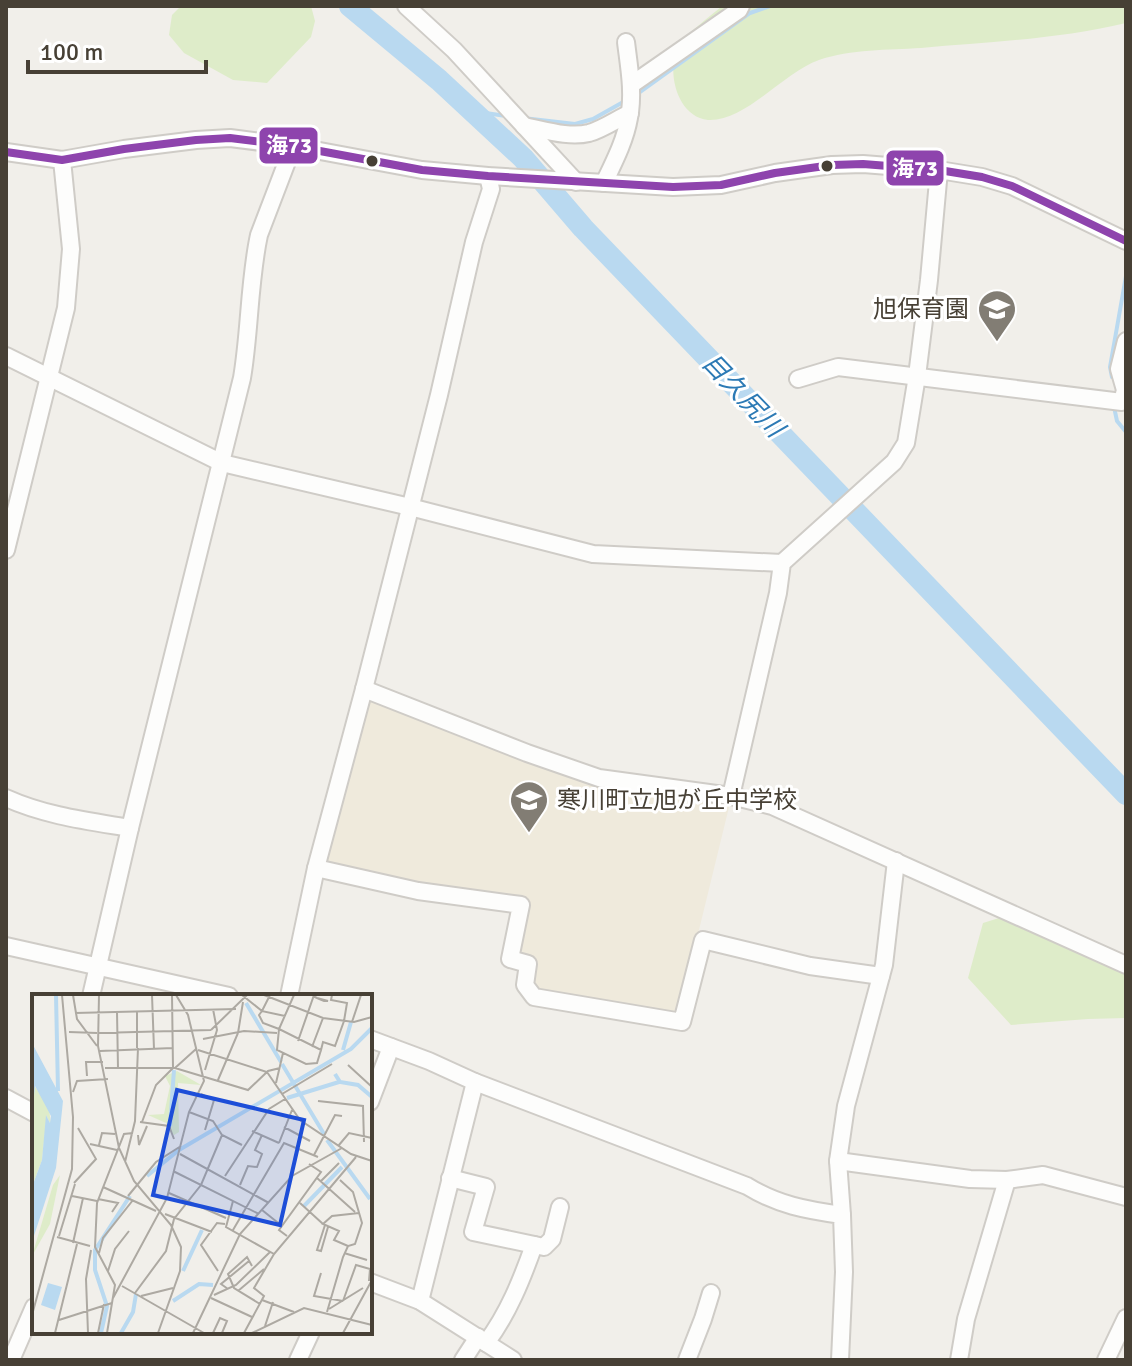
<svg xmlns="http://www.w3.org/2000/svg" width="1132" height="1366" font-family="Signika,'Noto Sans JP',sans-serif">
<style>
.education{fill:#efeadc}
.green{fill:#deecc9}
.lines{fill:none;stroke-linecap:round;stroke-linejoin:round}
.stream{stroke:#b9d9f0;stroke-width:4}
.river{stroke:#b9d9f0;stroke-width:22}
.minor-casing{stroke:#cfccc7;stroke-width:20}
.minor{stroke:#fdfdfc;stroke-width:16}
.bus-1-casing{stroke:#fff;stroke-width:14}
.bus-1{stroke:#8e44ad;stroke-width:8}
.bus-dot{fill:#474035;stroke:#fff;stroke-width:3}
.labels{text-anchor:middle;stroke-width:6;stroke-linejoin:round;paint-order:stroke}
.poi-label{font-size:24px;fill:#474035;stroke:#fff;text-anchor:end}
.water-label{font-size:26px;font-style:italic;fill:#2c7ab5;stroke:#fff}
.inset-river{fill:none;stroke:#b9d9f0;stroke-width:4}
.inset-road{fill:none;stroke:#ada9a2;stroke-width:2}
.view{fill:#1d4ed8;fill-opacity:0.15;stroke:#1d4ed8;stroke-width:4}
.inset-edge{fill:none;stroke:#474035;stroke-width:4}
.line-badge{stroke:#fff;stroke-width:3}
.badge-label{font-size:22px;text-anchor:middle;font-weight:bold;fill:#fff}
</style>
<rect width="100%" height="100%" fill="#f1efea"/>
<path class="education" d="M371 698 527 758 730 803 678 1016 538 991 531 984 518 955 528 900 449 891 326 864Z"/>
<g class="green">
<path d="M181 6H311L315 21 311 37 267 83 233 80 184 53 169 35 172 15Z"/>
<path d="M722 6H1126V23C1060 39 989 42 921 48 888 50 851 49 819 60 784 72 745 122 708 120 677 117 666 71 678 47 682 37 712 15 722 6Z"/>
<path d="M999 918 1103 950 1126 959V1018L1088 1019 1011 1025 968 978 983 923Z"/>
</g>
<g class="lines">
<g class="stream">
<path d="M636 95 750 13 770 6"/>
<path d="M472 111 506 116"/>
<path d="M523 118 575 124 593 119 625 101"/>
<path d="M1112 377 1110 367 1126 276"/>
<path d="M1114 407 1117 421 1126 432"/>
</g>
<path class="river" d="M350 6 439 80 523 158 583 228 1126 794"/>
<g class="minor-casing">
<g id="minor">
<path d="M406 6 454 50 576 182"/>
<path d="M631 85 739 10 741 6"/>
<path d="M524 126C545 130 569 138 589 133 603 129 617 119 630 113"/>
<path d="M6 152 62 160 124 149 196 140 230 138 293 146 422 170 488 176 673 187 721 185 775 173 832 165 863 164 939 170 982 177 1012 186 1126 241"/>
<path d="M604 183C614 162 625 141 629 118 634 93 629 67 626 42"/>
<path d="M6 356 222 463 410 507 593 554 782 563"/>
<path d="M798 379 838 367 1122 402 1125 390 1119 369 1126 341"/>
<path d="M6 550 66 308 71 249 62 160"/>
<path d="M364 689 527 753 599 778 731 796 772 806 1126 965"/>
<path d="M731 796 778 593 782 563 894 462 906 443 917 376 929 280 939 170"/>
<path d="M6 798C46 816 88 821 130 828"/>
<path d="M316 868 418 891 521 905 510 959 528 964 525 985 534 997 682 1022 703 940 810 966 881 976"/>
<path d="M6 946 229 996"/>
<path d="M91 996 130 828 242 378C250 331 249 281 259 235L293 146"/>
<path d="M289 996 316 868 364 689 439 395 474 242 491 189 488 176"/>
<path d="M370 1039 429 1061 475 1082 747 1186C778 1205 806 1210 842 1215L844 1272 840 1360"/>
<path d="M6 1098 34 1113"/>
<path d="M370 1102 391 1047"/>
<path d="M838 1161 970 1179 1007 1180 1043 1175 1126 1197"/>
<path d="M450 1178 486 1187 473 1232 544 1247 552 1239 560 1207"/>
<path d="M842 1215 838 1161 846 1106 884 965 896 861"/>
<path d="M370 1282 420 1301 513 1360"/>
<path d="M420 1301 475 1082"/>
<path d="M486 1343C508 1314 522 1279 534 1245"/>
<path d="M11 1360 34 1307"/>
<path d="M298 1360 311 1332"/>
<path d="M463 1360 478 1337"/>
<path d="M687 1360 703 1319 711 1293"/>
<path d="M959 1360 966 1319 1007 1180"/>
<path d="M1106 1360 1126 1318"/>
</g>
</g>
<use href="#minor" class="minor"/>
<g class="bus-1-casing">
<path id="bus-1" d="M6 152 62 160 124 149 196 140 230 138 293 146 422 170 488 176 673 187 721 185 775 173 832 165 863 164 939 170 982 177 1012 186 1126 241"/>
</g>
<use href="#bus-1" class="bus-1"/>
</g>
<defs>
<g id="school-pin" transform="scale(2)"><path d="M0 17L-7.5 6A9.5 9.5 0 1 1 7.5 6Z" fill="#827d74" stroke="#fff"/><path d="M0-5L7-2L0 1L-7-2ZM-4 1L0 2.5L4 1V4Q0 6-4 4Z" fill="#fff"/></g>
</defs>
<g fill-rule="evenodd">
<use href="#school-pin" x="997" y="309"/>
<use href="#school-pin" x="529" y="800"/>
</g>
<g class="bus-dot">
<circle cx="372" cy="161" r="7"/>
<circle cx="827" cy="166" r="7"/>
</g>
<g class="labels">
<g class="poi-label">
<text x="969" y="317">旭保育園</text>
<text x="557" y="808" text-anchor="start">寒川町立旭が丘中学校</text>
</g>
<g class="water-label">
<text transform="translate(743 395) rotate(46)" y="9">目久尻川</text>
</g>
</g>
<g transform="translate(32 994)">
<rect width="340" height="340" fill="#f1efea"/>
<path d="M145 77 169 91 146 89 147 138 142 141 134 129 116 121 132 120 138 92 133 82ZM2 91 17 114 19 131 14 121 16 136 14 129 10 166 0 193ZM28 181 18 230 0 262 21 191Z" fill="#deecc9"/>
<path d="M0 49 31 107 24 174 0 248V193L10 166 14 121 18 129 19 122 3 92 0 120ZM16 289 30 293 23 316 9 311Z" fill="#b9d9f0"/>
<path class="inset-river" d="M24 1 26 97M214 9 249 68M311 56 319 28M250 70 292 140M303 80 308 88 326 91 340 103M255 104 307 88M138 132 142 76M295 146 338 205M115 182 147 156 319 55 340 34M272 212 310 173M151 277 170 236M141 307 167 290 181 291M69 339 75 312 63 276V256L98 202M89 339 101 318 104 300"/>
<path class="inset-road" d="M41 1 45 25 65 52M67 1 66 52 87 154 102 187 139 231 149 253 148 277 126 339M120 1 122 55M210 1 230 17 238 1M232 1 291 24 322 28 340 23M262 1 247 35 289 56 291 48 303 52 312 27 315 9 299 6 300 1M281 2 285 4 292 7H296L285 4M105 17V54M85 18 86 74M43 19 204 15M253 22 230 17 227 21 231 29 247 35 245 56 274 70 285 69 289 56M320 28 329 1M179 36 215 1M37 38 65 39M66 39 179 36M171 45 212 37 245 39M266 47 282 1M280 53 291 24M166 56 235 78 268 126 319 160 340 167M68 57 141 54M316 71 340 93M73 74H143L216 96 236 77 248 74M143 74 164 55M173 76 185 36 181 15M55 82 54 68H71M186 86 206 39 211 8M244 89 251 59M41 98 45 87 76 85M169 100 182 106 173 136M250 100 300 70M286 107 331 112 332 148M157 118 181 127 190 141 210 151M108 128 137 132 142 145M110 128 124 91 141 74 140 1M252 133 278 147M220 137 247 149M106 141 107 151 115 132M247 149 260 116M58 150 85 156M67 151 70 139 83 140M307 151 317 139 340 144M148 160 237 209M282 161 303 121 310 122M93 168 103 127 106 54M141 177 227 220M193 182 237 115 253 105M285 184 323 218M289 187 307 169M42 189 64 165 46 134M208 191 216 172 225 173 230 160 223 156 230 141M71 193 124 217M137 199 194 224M40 202 65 207M96 202 124 168 149 152M66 205 86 209 80 218M201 207 194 233 242 260M268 209 291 230M230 216 250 232M133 220 180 238M293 231 285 256 289 257 296 233M201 236 252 149 286 163M27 242 43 190M255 242 247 236 289 178 277 170M25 243 58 252M41 249 51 204M316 252 302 246 307 237 291 230 300 222 327 219M67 259 71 244 101 206M312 259 335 266M220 272 215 263 196 280 202 294 228 310M76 277 83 255 97 237M186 277 169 251 185 229 193 230M289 279 282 302 311 307M90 292 172 339M196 295 189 290 217 267M206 297 232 275M103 299 134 257 142 225 169 191 190 141M182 301 204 291 238 258M109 302 141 294M81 304 135 204 157 118 172 87 156 21 144 1M179 304 220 323M230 306 262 318M311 307 324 271 338 275 337 287M297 315 331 294M295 318 311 263 316 252 323 250 330 229 321 198 308 186M0 321 40 175 41 123 30 1M27 326 80 309M233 332 241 308M23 339 45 250M56 339 54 285 59 256M66 339 72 310M75 339 83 291 63 253 65 209 92 140 101 139M161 339 208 240 260 182 310 154M181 339 188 324 195 327 190 339M212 339 232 302 222 294 242 260 324 163M220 339 272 314 340 331M311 339 340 286"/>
<path class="view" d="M145 96 272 126 248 231 121 201Z"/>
<rect width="340" height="340" class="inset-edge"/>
</g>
<g class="line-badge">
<rect x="258" y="126" width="61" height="39" rx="8" fill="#8e44ad"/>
<rect x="885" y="149" width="60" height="38" rx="8" fill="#8e44ad"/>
</g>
<g class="badge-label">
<text x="289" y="153">海73</text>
<text x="915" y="176">海73</text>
</g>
<rect width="1132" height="1366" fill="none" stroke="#474035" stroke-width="16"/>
<path d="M28 60v12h178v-12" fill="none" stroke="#474035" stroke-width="4"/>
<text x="40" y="60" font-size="24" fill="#474035" stroke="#ffffff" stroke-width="6" paint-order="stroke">100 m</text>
</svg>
